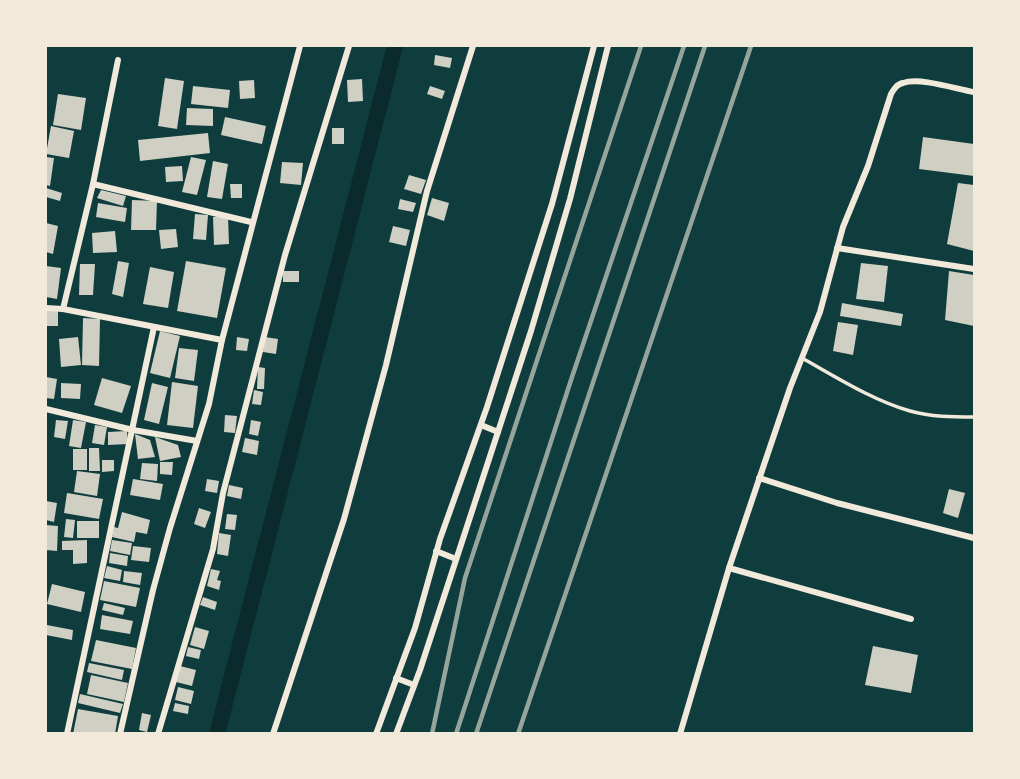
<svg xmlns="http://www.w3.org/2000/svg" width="1020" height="779" font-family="Lato,sans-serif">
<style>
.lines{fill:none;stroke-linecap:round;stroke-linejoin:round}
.canal{stroke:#0a2a2b;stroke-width:16}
.building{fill:#cfcfc3}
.service{stroke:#f1e9da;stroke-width:3.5}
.minor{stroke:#f1e9da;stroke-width:6}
.rail{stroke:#97a49c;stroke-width:4.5}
</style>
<rect width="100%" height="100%" fill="#0f3d3e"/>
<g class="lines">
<path class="canal" d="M217 734 395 46"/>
</g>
<g class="building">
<path d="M435 55 452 58 450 68 434 65Z"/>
<path d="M165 78 184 81 177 129 158 126Z"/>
<path d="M362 79 363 101 348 102 347 80Z"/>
<path d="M254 80 255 98 240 99 239 81Z"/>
<path d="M193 86 230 90 228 108 191 104Z"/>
<path d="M430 86 445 91 442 99 427 94Z"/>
<path d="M58 94 86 98 81 130 53 125Z"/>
<path d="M187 108 213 109V126L186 125Z"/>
<path d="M225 117 266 126 262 144 221 135Z"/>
<path d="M51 126 74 131 69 158 46 154Z"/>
<rect x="332" y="128" width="12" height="16"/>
<path d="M208 133 210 153 140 161 138 140Z"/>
<path d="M923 137 974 144V176L919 169Z"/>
<path d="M46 157 54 158 50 186 46 185Z"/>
<path d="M191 157 206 160 197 195 182 192Z"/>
<path d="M213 161 228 164 222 199 207 197Z"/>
<path d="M282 162 303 163 301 185 280 183Z"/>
<path d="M182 166 183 181 166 182 165 167Z"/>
<path d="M409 175 426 180 421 194 404 189Z"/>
<path d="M958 183 974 185V251L947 244Z"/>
<path d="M230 184H242V198H231Z"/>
<path d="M46 188 62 193 60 201 46 197Z"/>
<path d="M101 190 126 196 123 206 97 198Z"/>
<path d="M432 198 449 203 444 221 427 215Z"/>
<path d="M400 199 416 203 413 212 398 209Z"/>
<path d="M132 200 157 201 156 230H131Z"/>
<path d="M98 203 127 208 125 222 96 217Z"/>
<path d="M195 214 208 215 206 240 193 239Z"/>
<path d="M228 216 229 244 214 245 213 217Z"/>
<path d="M46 223 58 226 53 254 46 252Z"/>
<path d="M393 226 410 230 406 246 389 242Z"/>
<path d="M176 229 178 247 161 249 159 230Z"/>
<path d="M115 231 117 252 93 253 92 233Z"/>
<path d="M118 261 129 263 123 297 112 294Z"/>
<path d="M186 261 226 268 217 318 177 311Z"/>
<path d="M861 263 888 266 884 302 856 299Z"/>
<path d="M80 264H95L93 295H79Z"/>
<path d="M46 266 61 268 57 299 46 297Z"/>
<path d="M150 267 174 272 168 308 143 304Z"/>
<rect x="283" y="271" width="16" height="11"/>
<path d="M949 271 974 275V326L945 320Z"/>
<path d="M842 303 903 314 901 326 840 316Z"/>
<rect x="46" y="310" width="12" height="16"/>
<path d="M83 318 100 319 99 366 82 365Z"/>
<path d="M838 322 858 325 853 355 833 351Z"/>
<path d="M160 331 180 336 170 378 150 373Z"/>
<path d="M78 337 81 365 61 367 59 339Z"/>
<path d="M237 337 249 339 247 351 236 350Z"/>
<path d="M265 337 278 339 276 354 263 352Z"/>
<path d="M179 348 198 350 194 381 175 378Z"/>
<path d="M258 367 265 368 264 389H257Z"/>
<path d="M46 377 57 379 54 399 46 398Z"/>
<path d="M102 378 131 386 122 413 94 405Z"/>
<path d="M172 382 198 386 193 428 167 425Z"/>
<path d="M61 383 81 384 80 399 61 398Z"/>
<path d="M152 383 168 387 159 424 144 420Z"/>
<path d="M254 390 263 392 261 405 252 404Z"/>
<path d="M225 415 237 416 235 433 224 432Z"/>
<path d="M56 420 68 421 65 439 54 437Z"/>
<path d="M73 420 86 422 81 448 69 446Z"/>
<path d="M251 420 261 422 258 436 249 434Z"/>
<path d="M95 425 107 427 104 445 92 443Z"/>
<path d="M127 431 128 444 108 445V432Z"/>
<path d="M135 434 150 440 155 457 138 459Z"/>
<path d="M155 437 178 445 181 457 160 461Z"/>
<path d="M245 438 259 441 257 455 242 452Z"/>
<path d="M89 448H99L100 471H89Z"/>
<rect x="73" y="449" width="14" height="21"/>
<path d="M102 460H114V471L102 472Z"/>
<path d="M160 462H173L172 475 160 474Z"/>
<path d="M142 463 158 464 157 481 140 479Z"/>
<path d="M77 471 100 474 97 496 74 492Z"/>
<path d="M133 479 163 484 160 500 130 495Z"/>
<path d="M207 479 219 481 217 493 205 491Z"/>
<path d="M229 485 243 488 241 499 227 496Z"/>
<path d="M949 489 965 493 958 518 943 513Z"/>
<path d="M67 493 103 499 99 519 64 513Z"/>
<path d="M46 501 57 503 54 522 46 520Z"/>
<path d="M199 508 211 512 205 528 194 524Z"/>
<path d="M122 512 150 520 147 534 136 532 134 542 112 537 114 527 118 528Z"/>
<path d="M227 514 237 515 235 530 225 529Z"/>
<path d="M66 519 75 520 73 538 64 537Z"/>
<rect x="77" y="521" width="22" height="17"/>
<path d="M46 525 58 526 57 551 46 550Z"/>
<path d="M219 533 231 535 228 556 217 554Z"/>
<path d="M87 540V563L73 564V550H62V541Z"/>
<path d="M112 540 132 543 130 555 110 551Z"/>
<path d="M133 546 151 548 149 562 131 560Z"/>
<path d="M110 553 128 556 127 566 109 563Z"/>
<path d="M107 566 122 570 120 581 104 578Z"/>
<path d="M211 569 220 571 217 580 221 581 219 590 207 586Z"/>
<path d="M124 571 142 573 140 585 123 582Z"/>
<path d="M104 581 140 588 136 607 100 600Z"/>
<path d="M52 584 85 592 81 612 47 604Z"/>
<path d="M203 597 217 602 215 610 200 605Z"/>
<path d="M104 603 125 608 123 615 102 610Z"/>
<path d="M102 615 133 621 130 634 100 629Z"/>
<path d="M47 625 73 630 72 640 46 635Z"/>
<path d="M195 627 209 631 204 649 190 645Z"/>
<path d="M96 640 136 648 132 669 91 661Z"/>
<path d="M873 646 918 655 911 693 865 685Z"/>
<path d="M188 647 201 650 199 659 186 656Z"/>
<path d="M89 663 124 670 122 680 87 672Z"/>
<path d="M180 666 196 670 192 686 176 682Z"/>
<path d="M91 675 128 683 124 702 87 694Z"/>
<path d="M178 687 194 691 191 704 175 700Z"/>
<path d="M80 694 123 704 120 713 78 703Z"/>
<path d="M175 703 189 706 188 714 173 711Z"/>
<path d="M78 709 118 716 115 734H73Z"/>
<path d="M142 713 151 715 147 732 139 730Z"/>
</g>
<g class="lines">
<path class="service" d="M802 358C836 377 872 400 910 411 931 417 953 417 974 417"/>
<g class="minor">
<path d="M93 184 251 222"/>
<path d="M837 248 974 269"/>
<path d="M46 308 63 309 222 340 209 404 170 528 153 590 120 734"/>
<path d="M63 309 93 184 118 60"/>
<path d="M222 340 300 46"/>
<path d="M46 409 133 430 197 441"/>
<path d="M481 425 498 432"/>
<path d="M759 478 837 503 974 538"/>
<path d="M436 551 456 559"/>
<path d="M729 568 911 619"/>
<path d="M396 678 414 685"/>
<path d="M67 734 154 327"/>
<path d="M158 734 213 549 223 493 285 255 349 46"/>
<path d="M273 734 344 519 386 365 427 191 473 46"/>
<path d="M376 734 415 628 440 539 487 407 552 204 594 46"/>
<path d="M396 734 420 670 531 331 570 199 608 46"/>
<path d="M680 734 729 568 790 388 820 312 843 227 868 166 891 94C894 89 897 84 903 83 920 77 956 89 974 92"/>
</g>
<g class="rail">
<path d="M432 734 465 578 641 46"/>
<path d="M456 734 572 377 684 46"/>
<path d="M476 734 705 46"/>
<path d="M518 734 751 46"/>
</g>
</g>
<rect width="1020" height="779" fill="none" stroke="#f1e9da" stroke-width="94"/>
</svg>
